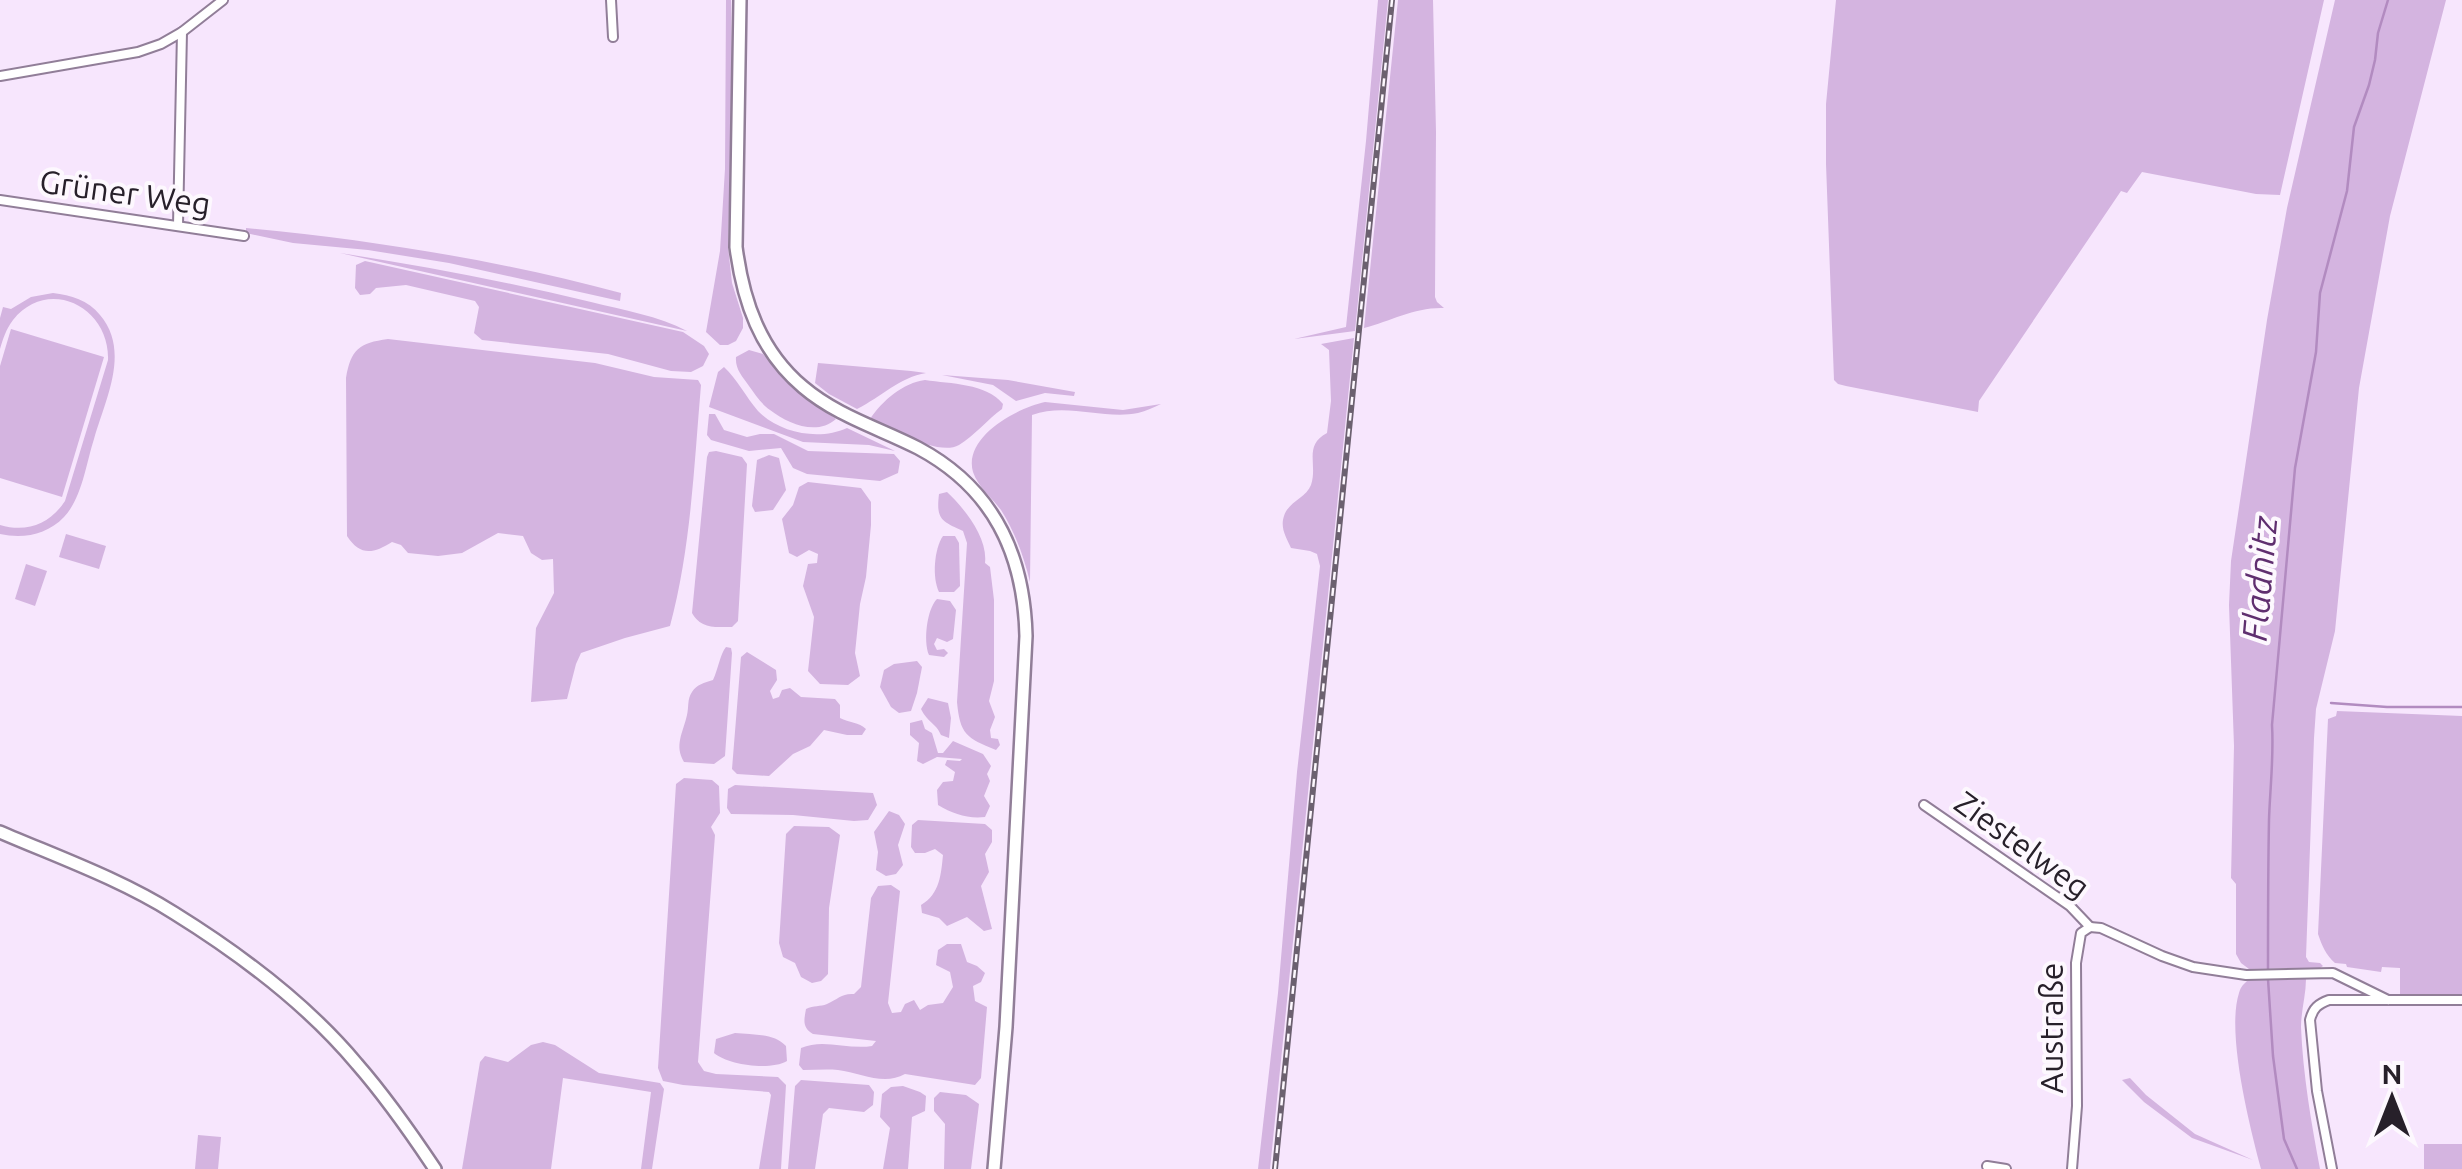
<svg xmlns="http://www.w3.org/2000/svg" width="2462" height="1169" font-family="Ubuntu,sans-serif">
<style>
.green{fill:#d4b4e0}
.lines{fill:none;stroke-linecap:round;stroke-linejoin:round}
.stream{stroke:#b28bc0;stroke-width:2.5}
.street-casing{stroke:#917e98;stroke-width:12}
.secondary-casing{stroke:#917e98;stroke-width:16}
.street{stroke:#fff;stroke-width:8}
.secondary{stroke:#fff;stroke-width:11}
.rail-casing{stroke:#6c6170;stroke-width:6}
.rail{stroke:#fdf8fe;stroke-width:2.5;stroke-dasharray:8;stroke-linecap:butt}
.labels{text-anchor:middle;stroke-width:8;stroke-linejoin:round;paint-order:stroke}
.street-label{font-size:32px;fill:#27202a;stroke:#fdf8fe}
.water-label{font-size:35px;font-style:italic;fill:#5f2e6f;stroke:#fdf8fe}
</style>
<rect width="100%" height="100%" fill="#f7e6fd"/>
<g class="green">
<path d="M726 0H731L732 84 728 247 732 283 743 318V328L736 341 728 345H720L706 332 720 251 725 169Z"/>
<path d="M1378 0H1388L1355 331 1294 339 1346 327 1366 141Z"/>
<path d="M1398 0H1433L1436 132 1435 297 1437 302 1444 308C1415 307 1391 321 1364 328Z"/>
<path d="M1836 0H2324L2280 195 2256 194 2142 172 2127 193 2121 191 1979 401 1978 412 1846 386 1838 384 1834 380 1826 164V104Z"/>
<path d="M2335 0H2446L2390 216 2359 388 2335 631 2316 709 2314 738 2306 957 2309 962 2320 963 2323 966 2320 968 2249 969 2241 963 2236 954V884L2231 878 2234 746 2229 605 2231 561 2267 320 2287 208Z"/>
<path d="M246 228C372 240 499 260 621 293L620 301 449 263 368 250 293 243 246 233Z"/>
<path d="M340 253C424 266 508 282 591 302 623 310 659 316 687 331Z"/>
<path d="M365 261 683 332 704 346 709 354 703 366 691 372 671 371 608 354 482 340 474 333 479 307 475 301 406 285 376 288 370 294 360 295 355 288 356 265Z"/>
<path d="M53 293C71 295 88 300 100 315 131 351 105 400 94 439 86 464 82 498 64 517 47 535 23 539 0 534V525C27 533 50 524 65 501L108 360C110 307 48 276 13 320 6 329 3 339 0 349V318L3 307 11 309 31 297Z"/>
<path d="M11 329 104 357 62 497 0 478V366Z"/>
<path d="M1354 338 1270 1169H1258L1278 993 1297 772 1320 566 1317 554 1310 551 1291 548C1286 537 1280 528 1284 516 1288 502 1306 498 1311 485 1318 464 1303 446 1327 433L1331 401 1329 350 1321 344Z"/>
<path d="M388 339 595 363 654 377 698 380 701 385C694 466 691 548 670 626L625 638 581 653 576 664 567 699 531 702 536 628 554 593 553 559 542 560 531 553 523 536 498 533 462 553 438 556 408 553 401 545 392 542C373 554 360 556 347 536L346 378C351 349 359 343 388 339Z"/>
<path d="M749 350 763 354 798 392 836 419C817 436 788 424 770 410 761 404 755 394 749 386 742 376 735 369 736 357Z"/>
<path d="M818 363 911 371 926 373C900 377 881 397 857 409L829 394 815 383Z"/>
<path d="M724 367C737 379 746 397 758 411 779 433 819 441 847 428L895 451 869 445 803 442 709 407 718 372Z"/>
<path d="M942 375 1008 380 1075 392 1074 396 1045 393 1016 401 993 385Z"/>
<path d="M925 380C951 384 986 383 1003 404L1002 409C988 419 974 436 959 445 938 457 891 428 870 419 883 400 903 383 925 380Z"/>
<path d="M1045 402 1123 410 1161 404C1154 407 1146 411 1138 413 1103 420 1067 402 1032 415L1030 582C1024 557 1015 532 1001 510 992 498 978 487 973 472 963 437 1017 408 1045 402Z"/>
<path d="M709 414H715L724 430 747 437 760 434H774L808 451 894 454 900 461 898 473 880 481 807 474 793 468 781 448 749 451 711 440 707 435Z"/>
<path d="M716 451 742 457 747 464 738 621 732 627C715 627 701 629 692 613L707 457 709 452Z"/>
<path d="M769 455 779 458 786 490 773 510 755 512 752 506 757 460Z"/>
<path d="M808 482 861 488 871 502V525L866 577 860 604 855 653 860 676 848 685 820 684 808 671 814 617 803 586 808 564 817 563 818 554 809 550 797 557 789 553 782 519 793 505 799 487Z"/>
<path d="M947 492C965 509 988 538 985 563L990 567 994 600V681L989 701 995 717 990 730 991 738 998 739 1000 745 996 750C966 738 960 734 957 702L967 543 963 531C941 521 936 519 939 494Z"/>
<path d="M66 534 106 546 99 569 59 557Z"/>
<path d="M943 536H955L959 543 960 586 954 592H939C932 578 934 549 943 536Z"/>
<path d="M26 564 47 571 35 606 15 599Z"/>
<path d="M937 599 950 601 956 610 953 639 947 642 937 638 934 644 937 650 944 649 948 653 944 657 929 655C923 641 927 609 937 599Z"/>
<path d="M726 647 731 648 732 653 725 756 714 764 684 762C674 745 683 733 687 715 689 707 687 699 692 692 697 684 704 683 713 680 718 670 720 654 726 647Z"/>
<path d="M747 652 776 670 777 680 770 691 773 699 779 697 782 690 790 688 801 697 835 699 840 705V718C849 723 859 722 866 729L862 735H847L824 730 810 746 793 754 769 776 737 774 732 769 741 657Z"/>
<path d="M917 661 922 667 917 693 911 711 899 713 891 707 880 687 884 670 894 664Z"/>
<path d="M928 698 948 703 951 718 949 738 941 735C936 723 928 723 921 709Z"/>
<path d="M2337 711 2462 716V995L2400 994V968L2382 967 2381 972 2347 967 2346 964 2335 963C2326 955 2322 946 2318 934L2328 719 2336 716Z"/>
<path d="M922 720 925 729 932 733 938 753H943L953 741 983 754 991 766 987 774 990 781 984 796 990 806 985 817C968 819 953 814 938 805L937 790 943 782 953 781 955 772 945 765 947 760 960 761 962 759 937 757 923 764 917 761 919 743 910 735V723Z"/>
<path d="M684 778 712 780 719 786 720 813 711 827 715 835 698 1062 704 1071 716 1074 778 1077 786 1085 781 1169H759L771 1095 769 1092 683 1085 663 1081 658 1068 676 784Z"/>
<path d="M735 785 873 793 877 805 868 820 854 821 793 815 731 814 727 808 728 789Z"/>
<path d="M889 811 899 815 905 824 898 845 903 865 896 874 886 876 876 870 878 852 874 832Z"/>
<path d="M918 820 985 824 992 830V842L985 854 989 872 981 886 992 929 984 931 967 917 947 926 939 918 922 913 921 905C940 894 941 874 943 855L935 849 925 853H915L911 847 912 825Z"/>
<path d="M794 826 829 827 840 835 829 908 828 974 821 981 812 983 801 977 795 963 783 957 779 943 786 834Z"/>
<path d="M891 885 900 891 888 1003 892 1013 901 1012 905 1004 914 1000 920 1010 928 1005 943 1003 953 987 950 972 936 965 938 950 947 944H961L967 962 977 966 985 973 981 982 973 986 975 1001 987 1007 981 1078 975 1085 905 1074C884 1086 861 1073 838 1070 827 1069 815 1070 803 1070L799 1065 801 1048C823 1038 848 1050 872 1046L876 1041 813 1034C802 1028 804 1020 806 1009 814 1005 820 1007 827 1004 838 999 842 993 854 994L861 987 871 898 878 886Z"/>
<path d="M2306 979C2306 995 2301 1011 2301 1027 2303 1075 2311 1121 2320 1169H2261C2250 1128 2226 1033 2239 993 2241 986 2243 985 2248 980Z"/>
<path d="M735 1033C753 1035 774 1033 786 1046L787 1061C770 1071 728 1065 714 1053L716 1039Z"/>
<path d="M543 1042 555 1045 599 1073 660 1083 664 1089 652 1169H641L651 1092 563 1078 551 1169H462L480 1062 485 1056 508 1062 531 1045Z"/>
<path d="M2130 1078 2146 1095 2195 1134 2253 1160 2192 1138 2144 1102 2122 1080Z"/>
<path d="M801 1080 869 1085 874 1092 873 1105 864 1112 829 1108 823 1114 815 1169H788L795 1086Z"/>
<path d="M903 1086 920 1092 926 1096 925 1111 912 1117 908 1169H883L890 1128 880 1117 882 1094 891 1087Z"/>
<path d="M940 1092 966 1095 979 1104 971 1169H944L945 1124 934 1111V1098Z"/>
<path d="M198 1135 221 1137 218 1169H195Z"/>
<rect x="2424" y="1144" width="38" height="25"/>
</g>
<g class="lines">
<g class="stream">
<path d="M2331 703 2387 707H2462"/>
<path d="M2268 971C2268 921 2268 870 2269 820 2270 788 2274 757 2272 725L2295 468 2316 352 2320 293 2347 191 2354 127 2369 85 2375 60 2378 33 2388 0"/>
<path d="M2268 979 2273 1056 2284 1139 2297 1169"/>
</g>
<g class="street-casing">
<g id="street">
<path d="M611 0 613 37"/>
<path d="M0 76 138 52 161 44 182 32 223 0"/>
<path d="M0 200 244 236"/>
<path d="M178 225 182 32"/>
<path d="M1924 805 2070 906 2090 927"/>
<path d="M2090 927 2101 928 2162 956 2193 967 2246 975 2333 973 2388 1000"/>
<path d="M1987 1166 2006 1169"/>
<path d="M2072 1169 2077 1106 2076 963 2081 933 2090 927"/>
<path d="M2332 1169 2317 1091 2310 1020C2313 1008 2318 1004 2329 1000H2462"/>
</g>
</g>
<g class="secondary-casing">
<g id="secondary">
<path d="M740 0 736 247C743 301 760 351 803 387 837 416 879 428 918 448 993 488 1024 553 1026 636L1006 1027 994 1169"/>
<path d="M0 832C58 857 120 879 174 913 240 954 307 1004 357 1064 385 1096 411 1133 435 1169"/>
</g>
</g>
<use href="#street" class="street"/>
<use href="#secondary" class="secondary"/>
<g class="rail-casing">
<path id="rail" d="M1275 1169 1392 0"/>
</g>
<use href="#rail" class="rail"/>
</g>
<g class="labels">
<g class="street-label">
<text transform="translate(125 193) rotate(8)" y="11">Grüner Weg</text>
<text transform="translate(2022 845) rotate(36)" y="11">Ziestelweg</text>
<text transform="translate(2052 1028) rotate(-90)" y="11">Austraße</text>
</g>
<g class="water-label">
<text transform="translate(2260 579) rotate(-85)" y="12">Fladnitz</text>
</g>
</g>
<g transform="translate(2392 1099)" stroke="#fdf8fe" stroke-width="8" paint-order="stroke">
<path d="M0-8L18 38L0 25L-18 38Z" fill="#27202a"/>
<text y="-15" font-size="28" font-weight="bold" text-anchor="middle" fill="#27202a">N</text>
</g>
</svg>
